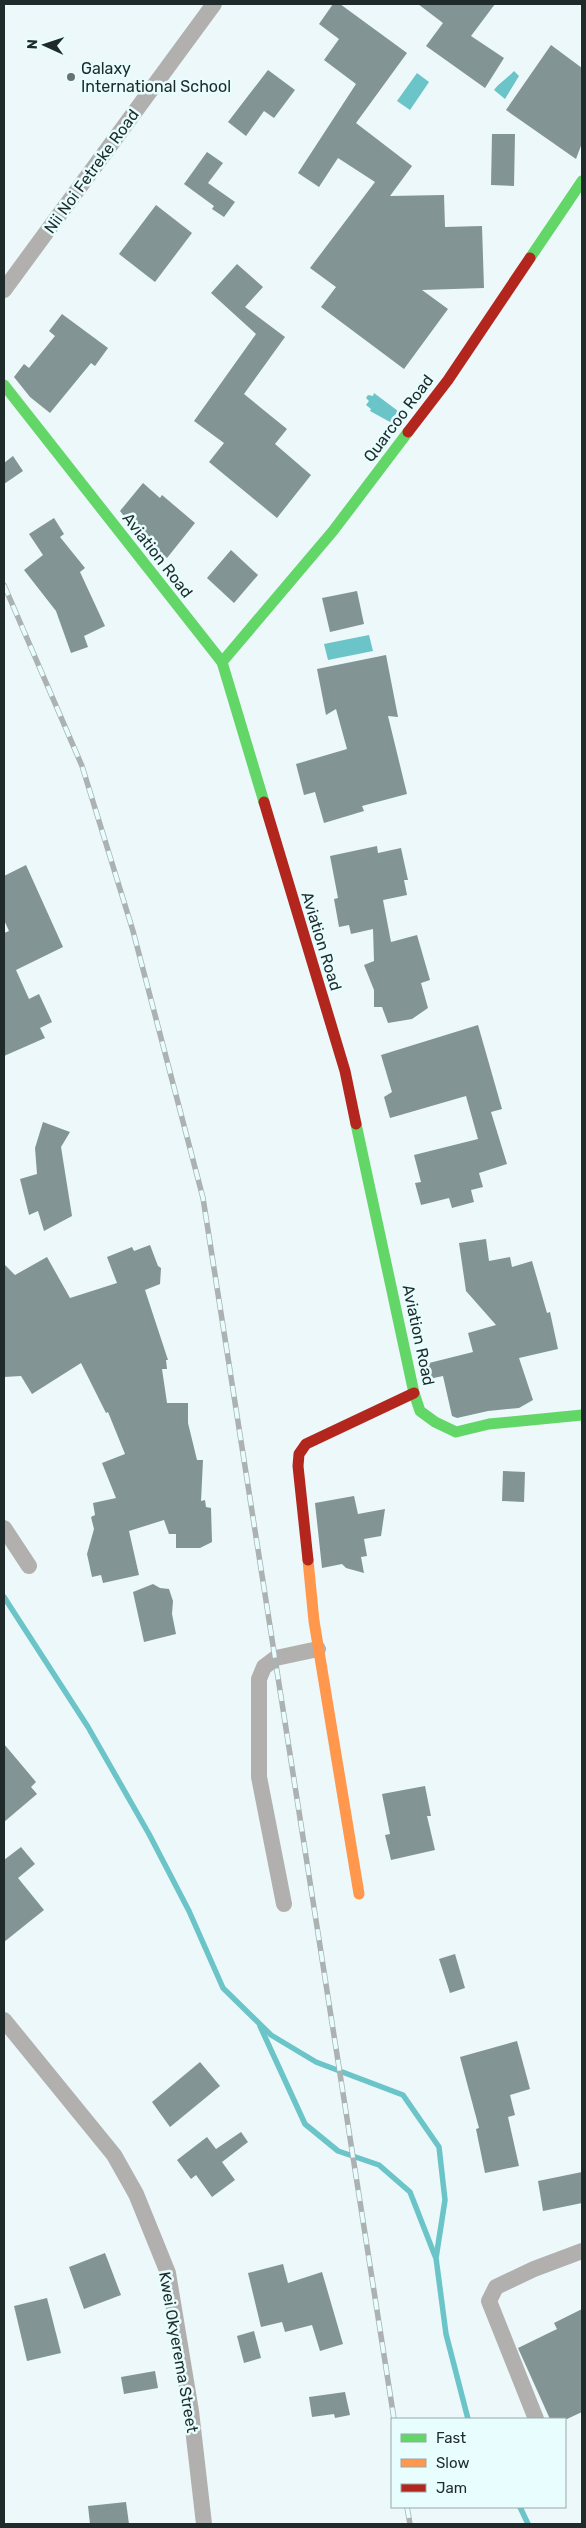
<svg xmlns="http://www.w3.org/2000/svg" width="586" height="2528" font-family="Rubik,sans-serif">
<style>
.water{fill:#6bc4c8}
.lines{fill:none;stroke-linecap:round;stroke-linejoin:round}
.stream{stroke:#6bc4c8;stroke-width:5.5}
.building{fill:#829494}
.street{stroke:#b1b0af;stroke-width:16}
.fast{stroke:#63d668;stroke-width:11}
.slow{stroke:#ff974d;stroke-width:11}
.jam{stroke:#b3261e;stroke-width:11}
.rail-casing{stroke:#acb1b2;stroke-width:5.5}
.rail{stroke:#e7fdfe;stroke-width:4;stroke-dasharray:11;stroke-linecap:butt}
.poi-dot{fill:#677272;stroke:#e7fdfe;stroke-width:2}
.labels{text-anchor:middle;stroke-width:5;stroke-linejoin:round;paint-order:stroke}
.poi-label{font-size:16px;fill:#1f2a2a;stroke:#e7fdfe;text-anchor:start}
.street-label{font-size:16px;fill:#1f2a2a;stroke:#e7fdfe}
</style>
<rect width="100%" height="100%" fill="#ecf8f9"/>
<g class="water">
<path d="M514 71 519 76 505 99 494 90C500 82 508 78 514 71Z"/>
<path d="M417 73 429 82 410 110 397 101Z"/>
<path d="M374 393 398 411 390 422 370 411 371 409 366 405 369 401 366 398 368 395 373 396Z"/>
<path d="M369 635 373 651 328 660 324 644Z"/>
</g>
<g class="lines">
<g class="stream">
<path d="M4 1597 88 1727 149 1834 189 1911 223 1988 271 2035 316 2062 403 2095 439 2147 445 2200 436 2258 446 2334 468 2419"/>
<path d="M260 2026 305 2124 338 2151 379 2165 410 2192 435 2256"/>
<path d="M520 2507 528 2524"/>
</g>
</g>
<g class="building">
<path d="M333 4H340L407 53 356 123 412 166 390 196 444 195 445 227 482 226 484 288 422 290 448 309 404 369 321 307 336 287 310 268 375 182 338 158 319 187 298 173 356 84 324 60 339 39 319 24Z"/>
<path d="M418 4H495L471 36 504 58 485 88 426 46 443 23Z"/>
<path d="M551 45 582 68V143L576 159 506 110Z"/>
<path d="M268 70 295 90 274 118 264 111 246 136 228 122Z"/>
<path d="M492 134H515L514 186 491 185Z"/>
<path d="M207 152 223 163 208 183 235 202 224 217 212 209 214 206 184 184Z"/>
<path d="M156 205 192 233 155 282 119 254Z"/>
<path d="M237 264 263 287 245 307 285 337 244 394 287 429 275 444 311 475 277 518 209 462 224 443 194 421 256 334 211 293Z"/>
<path d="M62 314 108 348 95 366 91 363 50 413 30 397 14 377 24 364 29 368 55 336 49 331Z"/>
<path d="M13 456 23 471 4 484V463Z"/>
<path d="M143 483 160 498 162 495 195 523 167 558 137 533 120 511Z"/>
<path d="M54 518 64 534 60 537 85 568 80 572 105 626 84 636 88 647 71 653 56 611 24 570 43 555 29 534Z"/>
<path d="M231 550 258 575 234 603 207 578Z"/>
<path d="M357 591 364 624 330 632 322 598Z"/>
<path d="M386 655 398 717 388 716 407 794 362 806 364 811 324 823 315 792 304 795 296 764 347 749 336 709 326 715 317 669Z"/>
<path d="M377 846 378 853 401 848 408 880H404L407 895 383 900 391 942 417 935 430 980 421 983 428 1008 412 1019 388 1023 382 1007H374V990L364 965 374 961 373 929 351 934 349 925 339 927 334 899 338 898 330 856Z"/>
<path d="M26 865 63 947 16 970 29 999 39 994 52 1022 40 1028 45 1038 4 1056V933L9 931 4 920V876Z"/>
<path d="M478 1025 502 1109 491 1112 507 1164 479 1173 483 1187 471 1190 474 1202 452 1208 449 1198 421 1205 415 1183 421 1182 414 1155 478 1139 466 1096 390 1118 384 1097 392 1092 381 1055Z"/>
<path d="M43 1122 70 1132 61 1147 72 1216 44 1231 38 1211 29 1215 20 1179 37 1174 35 1148Z"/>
<path d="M486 1239 489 1261 510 1257 512 1267 532 1261 547 1313 550 1312 558 1349 519 1358 533 1400 519 1408 488 1411 457 1418 452 1416 443 1376 429 1379 425 1364 473 1352 468 1333 496 1325 466 1291 459 1243Z"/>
<path d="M150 1245 158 1266 161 1268 160 1284 145 1290 168 1360H166L167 1369H162L167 1403H188V1423L197 1460H203L201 1501 205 1500 206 1507 211 1508 212 1542 200 1548H176V1534H169L164 1520 129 1531 139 1575 103 1583 101 1575 92 1577 87 1554 94 1529 91 1517 95 1515 93 1503 116 1498 102 1463 125 1454 108 1412 106 1413 81 1363 32 1394 21 1376 4 1377V1264L15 1275 47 1257 70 1298 117 1283 107 1257 132 1247 134 1251Z"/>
<path d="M503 1471 525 1472 524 1502 502 1501Z"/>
<path d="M354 1496 358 1514 385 1509 381 1536 364 1539 367 1556 361 1557 364 1573 346 1568 342 1564 322 1568 315 1503Z"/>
<path d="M153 1584 160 1588 169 1589 173 1601 172 1614 176 1634 144 1642 133 1592Z"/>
<path d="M4 1744 36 1782 31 1787 37 1794 4 1822Z"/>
<path d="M425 1786 431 1816H427L435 1850 391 1860 385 1835 390 1834 382 1794Z"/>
<path d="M21 1847 35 1864 18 1878 44 1910 4 1942V1860Z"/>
<path d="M455 1954 465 1988 450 1993 439 1959Z"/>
<path d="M517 2041 530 2089 510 2095 515 2115 508 2117 519 2166 485 2173 476 2129 479 2128 460 2057Z"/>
<path d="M200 2062 220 2086 170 2127 152 2102Z"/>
<path d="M241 2132 248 2142 222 2162 235 2180 212 2197 196 2175 191 2179 177 2160 207 2137 216 2149Z"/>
<path d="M582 2172V2203L543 2211 538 2181Z"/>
<path d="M105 2253 121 2295 84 2309 69 2267Z"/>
<path d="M283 2264 288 2283 322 2272 343 2344 320 2351 312 2325 285 2332 282 2322 261 2327 248 2273Z"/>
<path d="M47 2298 61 2353 27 2361 14 2306Z"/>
<path d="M582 2309V2412L567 2419H550L518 2348 557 2329 554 2323Z"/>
<path d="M254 2331 261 2358 244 2363 237 2336Z"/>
<path d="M155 2371 158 2388 124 2394 121 2377Z"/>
<path d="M345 2392 350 2415 335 2418 334 2414 312 2417 309 2397Z"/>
<path d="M126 2502 129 2524H90L88 2506Z"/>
</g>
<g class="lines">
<g class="street">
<path d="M4 290 214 4"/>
<path d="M4 1528 29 1566"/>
<path d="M284 1904 259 1777V1679L264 1667 276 1658 318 1649"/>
<path d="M4 2020 114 2155 136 2194 168 2273 191 2411 204 2524"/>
<path d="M536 2419 489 2301 496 2287 534 2269 582 2251"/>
</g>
<g class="fast">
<path d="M530 258 582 181"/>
<path d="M4 385 222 662 264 802"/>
<path d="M222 662 333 531 408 432"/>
<path d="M356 1124 414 1393 420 1411 435 1422 456 1432 489 1424 582 1415"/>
</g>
<path class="slow" d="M308 1560 314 1621 359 1894"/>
<g class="jam">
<path d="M408 432 448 380 530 258"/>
<path d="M264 802 345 1071 356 1124"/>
<path d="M308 1560 298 1466 299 1454 306 1444 414 1393"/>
</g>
<g class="rail-casing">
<g id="rail">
<path d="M4 585 82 766 133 931 203 1198 394 2419"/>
<path d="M407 2507 410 2524"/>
</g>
</g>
<use href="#rail" class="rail"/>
</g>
<circle class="poi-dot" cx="71" cy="77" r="5"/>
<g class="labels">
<g class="poi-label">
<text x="81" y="74">Galaxy<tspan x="81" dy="18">International School</tspan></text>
</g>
<g class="street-label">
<text transform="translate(91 171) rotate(-54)" y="6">Nii Noi Fetreke Road</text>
<text transform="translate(398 418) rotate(-53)" y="6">Quarcoo Road</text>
<text transform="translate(158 555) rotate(52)" y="6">Aviation Road</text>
<text transform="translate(322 941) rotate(73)" y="6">Aviation Road</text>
<text transform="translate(419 1335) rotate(78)" y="6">Aviation Road</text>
<text transform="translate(179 2352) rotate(80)" y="6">Kwei Okyerema Street</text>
</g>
</g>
<rect width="586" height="2528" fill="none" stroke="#1f2a2a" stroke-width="10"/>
<rect x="391" y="2418" width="175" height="90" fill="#e7fdfe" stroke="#97a9a9"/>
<rect x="401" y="2434" width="25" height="8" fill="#63d668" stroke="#97a9a9"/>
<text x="436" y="2443" font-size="15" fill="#1f2a2a">Fast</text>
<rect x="401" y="2459" width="25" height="8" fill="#ff974d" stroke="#97a9a9"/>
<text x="436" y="2468" font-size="15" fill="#1f2a2a">Slow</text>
<rect x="401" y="2484" width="25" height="8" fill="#b3261e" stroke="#97a9a9"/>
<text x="436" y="2493" font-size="15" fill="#1f2a2a">Jam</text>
<g transform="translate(45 45) rotate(273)" stroke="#e7fdfe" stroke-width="4" paint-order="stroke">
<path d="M0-4L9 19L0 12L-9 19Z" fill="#1f2a2a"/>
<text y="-8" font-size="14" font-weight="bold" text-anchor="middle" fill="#1f2a2a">N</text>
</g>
</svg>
